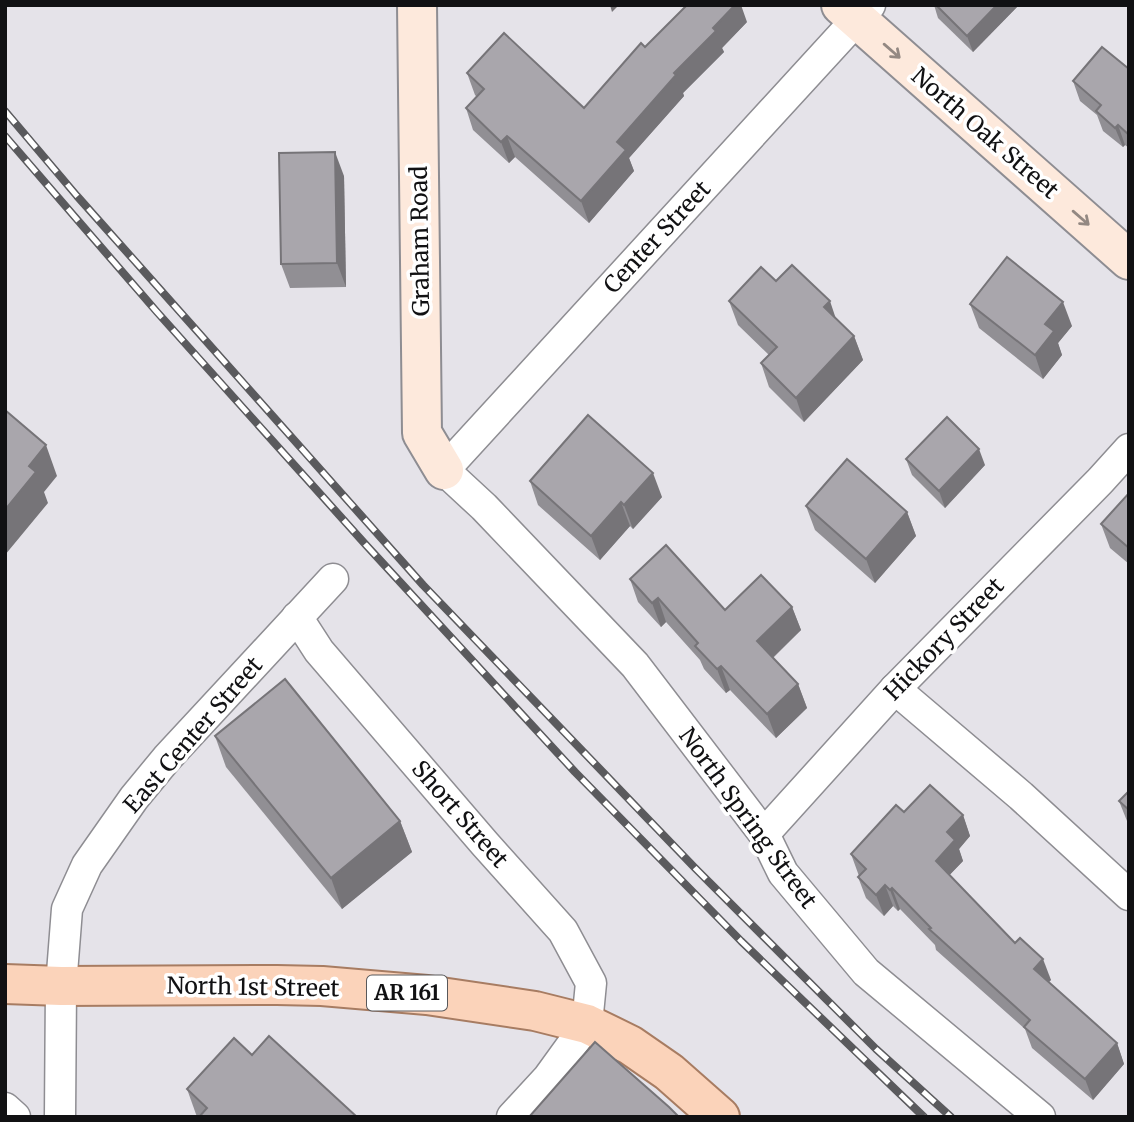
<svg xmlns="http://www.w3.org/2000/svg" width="1134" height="1122" font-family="Merriweather,serif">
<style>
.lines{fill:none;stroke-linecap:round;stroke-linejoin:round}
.street-casing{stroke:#8e8d92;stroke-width:33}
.secondary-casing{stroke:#8e8d92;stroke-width:42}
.primary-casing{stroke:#a77c62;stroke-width:42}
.street{stroke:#fff;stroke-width:30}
.secondary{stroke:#fde9dc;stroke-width:38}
.primary{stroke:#fbd3ba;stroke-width:38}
.rail-casing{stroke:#5a5a5d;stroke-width:8}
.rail{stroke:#fff;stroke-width:5;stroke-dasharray:16;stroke-linecap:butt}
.wall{fill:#918f94}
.shaded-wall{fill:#767478}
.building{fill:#a9a6ac;stroke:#767478;stroke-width:2}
.oneway{stroke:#938882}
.labels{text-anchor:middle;stroke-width:7;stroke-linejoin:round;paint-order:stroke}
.shield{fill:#fff;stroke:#58585a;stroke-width:2}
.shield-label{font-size:21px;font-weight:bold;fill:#111113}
.street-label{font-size:23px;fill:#111113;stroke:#fff}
</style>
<rect width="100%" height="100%" fill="#e5e3e9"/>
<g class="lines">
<g class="street-casing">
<g id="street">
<path d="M870 5 444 470 484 507 635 665 764 834 783 873 866 972 1040 1117"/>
<path d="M297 617 319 651 485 844 563 931 591 983 587 1024 548 1078 512 1117"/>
<path d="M895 689 1021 796 1129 895"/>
<path d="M764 834 895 689 1100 481 1129 449"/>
<path d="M5 1108 15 1117"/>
<path d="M60 1117 61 986 67 909 87 865 134 798 167 758 333 579"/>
</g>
</g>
<g class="secondary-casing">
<g id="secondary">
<path d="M417 5 422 433 444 470"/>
<path d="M841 5 1129 260"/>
</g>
</g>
<g class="primary-casing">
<path id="primary" d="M5 984 61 986 277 985 322 986 427 995 535 1011 587 1024 630 1045 669 1072 720 1117"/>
</g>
<use href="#street" class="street"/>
<use href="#secondary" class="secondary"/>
<use href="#primary" class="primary"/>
<g class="rail-casing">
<g id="rail">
<path d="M5 111 77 196 423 585 695 868 876 1049 951 1117"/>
<path d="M5 136 157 312 366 545 575 772 741 941 924 1117"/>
</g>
</g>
<use href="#rail" class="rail"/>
</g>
<g class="wall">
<path d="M934 5H1019L973 52 938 18Z"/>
<path d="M747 22 722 48 724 52 683 93 684 96 629 158 634 171 589 223 515 157 509 163 473 130 466 108 477 97 475 95 467 73 584 108 645 47Z"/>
<path d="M1129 69V148L1125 145 1123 147 1103 131 1097 115 1080 101 1073 81Z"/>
<path d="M344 176 346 287 290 288 281 264Z"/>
<path d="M776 281 835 317 854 336 863 360 804 422 769 387 761 363 769 355 738 325 729 301Z"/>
<path d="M970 304 1072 326 1058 343 1062 355 1043 379 979 328Z"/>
<path d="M906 459 985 465 945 508 912 475Z"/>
<path d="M530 481 662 497 633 529 630 526 600 560 538 505Z"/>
<path d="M1129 493V564L1110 548 1101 524Z"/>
<path d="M806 506 907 512 916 536 875 583 815 530Z"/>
<path d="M630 579 725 610 792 607 801 630 773 658 798 684 807 708 776 738 730 690 726 693 704 669 700 660 666 622 661 627 638 602Z"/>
<path d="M215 736 400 821 412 852 342 909 226 767Z"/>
<path d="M1129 791V826L1119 801Z"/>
<path d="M904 812 963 815 970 836 959 849 963 861 949 875 1051 980 1048 982 1117 1043 1124 1064 1093 1100 1032 1048 1025 1029 936 950 935 945 900 909 898 911 893 906 884 916 866 898 858 877 859 876 851 854Z"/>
<path d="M252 1055 357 1117H197L187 1089Z"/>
</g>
<g class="shaded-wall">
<path d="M610 5H619L612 12Z"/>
<path d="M735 5H741L747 22 722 48 724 52 683 93 684 96 629 158 634 171 589 223 581 201 617 142 713 28Z"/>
<path d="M997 5H1019L973 52 967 36Z"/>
<path d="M1118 125 1125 145 1123 147 1115 128Z"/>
<path d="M507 136 515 157 509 163 501 142Z"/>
<path d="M335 152 344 176 346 287 337 263Z"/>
<path d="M830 301 838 325 824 307Z"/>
<path d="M1063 302 1072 326 1058 343 1062 355 1043 379 1035 355 1045 324Z"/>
<path d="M854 336 863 360 804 422 796 398Z"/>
<path d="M46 445 57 476 44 492 48 503 5 555V510L29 466Z"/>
<path d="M979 449 985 465 945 508 939 491Z"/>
<path d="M653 473 662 497 633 529 624 505Z"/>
<path d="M621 502 630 526 600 560 591 536Z"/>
<path d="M907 512 916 536 875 583 866 559Z"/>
<path d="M658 598 666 622 661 627 652 603Z"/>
<path d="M792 607 801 630 765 665 757 641Z"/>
<path d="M721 666 730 690 726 693 717 669Z"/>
<path d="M798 684 807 708 776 738 767 714Z"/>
<path d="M963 815 970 836 959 849 963 861 943 882 936 861 947 832Z"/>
<path d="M400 821 412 852 342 909 331 878Z"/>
<path d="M885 885 893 906 884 916 876 895Z"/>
<path d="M892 888 900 909 898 911 890 890Z"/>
<path d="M1043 959 1051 980 1041 990 1034 969Z"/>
<path d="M1117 1043 1124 1064 1093 1100 1085 1079Z"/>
</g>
<g class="building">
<path d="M687 5H735L713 28 716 31 674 73 676 75 617 142 626 150 581 201 507 136 501 142 466 108 484 89 467 73 504 33 584 108 641 43 645 47Z"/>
<path d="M936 5H997L967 36Z"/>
<path d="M1102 47 1129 69V135L1118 125 1115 128 1096 111 1101 105 1073 81Z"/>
<path d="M335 152 337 263 281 264 279 153Z"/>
<path d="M1007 257 1063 302 1045 324 1054 331 1035 355 970 304Z"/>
<path d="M792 265 830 301 824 307 854 336 796 398 761 363 777 347 729 301 761 267 776 281Z"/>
<path d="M5 410 46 445 29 466 36 472 5 510Z"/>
<path d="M588 415 653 473 624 505 621 502 591 536 530 481Z"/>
<path d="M947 417 979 449 939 491 906 459Z"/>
<path d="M847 459 907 512 866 559 806 506Z"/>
<path d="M1129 493V548L1101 524Z"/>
<path d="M666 545 725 610 761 575 792 607 757 641 798 684 767 714 721 666 717 669 695 646 698 643 658 598 652 603 630 579Z"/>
<path d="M285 679 400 821 331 878 215 736Z"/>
<path d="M930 785 963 815 947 832 955 840 936 861 1015 943 1020 938 1043 959 1034 969 1117 1043 1085 1079 1024 1027 1030 1020 929 929 931 928 892 888 890 890 885 885 876 895 858 877 866 869 851 854 896 805 904 812Z"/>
<path d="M1129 791V810L1119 801Z"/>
<path d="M269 1036 357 1117H199L207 1108 187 1089 234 1038 252 1055Z"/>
<path d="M595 1042 669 1107 679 1117H529Z"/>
</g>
<defs><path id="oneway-shaft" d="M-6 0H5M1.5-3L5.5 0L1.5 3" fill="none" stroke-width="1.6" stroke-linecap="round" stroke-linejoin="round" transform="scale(1.75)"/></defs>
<g class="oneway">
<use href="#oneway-shaft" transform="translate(892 51) rotate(41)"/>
<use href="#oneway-shaft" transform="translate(1081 218) rotate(41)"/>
</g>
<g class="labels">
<rect class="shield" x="367" y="975.5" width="80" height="35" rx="5"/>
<g class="shield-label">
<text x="407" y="1000">AR 161</text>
</g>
<g class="street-label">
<text transform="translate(985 133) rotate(41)" y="8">North Oak Street</text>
<text transform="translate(657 237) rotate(-47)" y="8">Center Street</text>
<text transform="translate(420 241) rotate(-91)" y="8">Graham Road</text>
<text transform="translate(944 639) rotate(-46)" y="8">Hickory Street</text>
<text transform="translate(193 735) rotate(-49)" y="8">East Center Street</text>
<text transform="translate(460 814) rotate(49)" y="8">Short Street</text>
<text transform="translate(748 818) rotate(54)" y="8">North Spring Street</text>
<text transform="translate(253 987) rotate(1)" y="8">North 1st Street</text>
</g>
</g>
<rect width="1134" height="1122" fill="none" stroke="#111113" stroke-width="14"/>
</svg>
